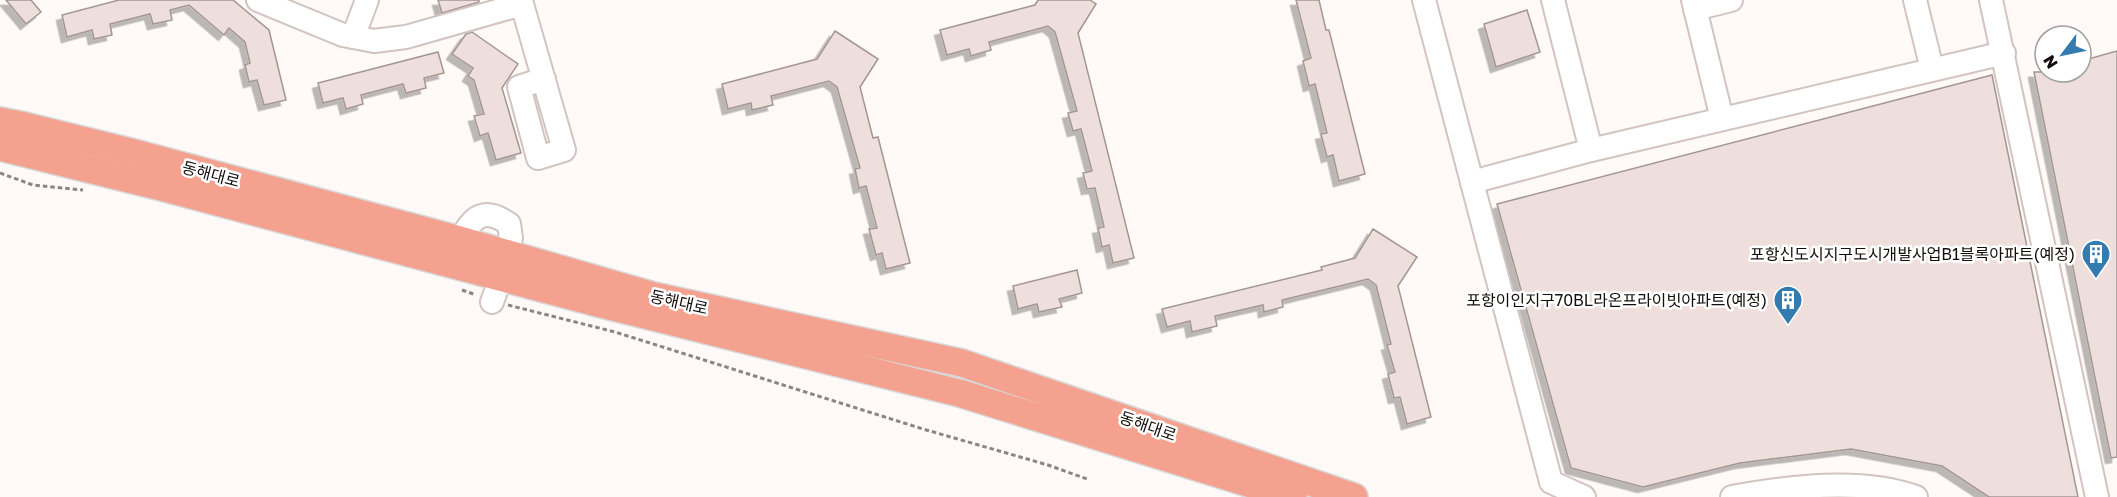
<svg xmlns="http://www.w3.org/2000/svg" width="2117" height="497" font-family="'Golos Text','Noto Sans KR',sans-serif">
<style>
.building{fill:#eedfdc;stroke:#a49693;stroke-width:1.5;filter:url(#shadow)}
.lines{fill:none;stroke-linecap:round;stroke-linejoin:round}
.minor-casing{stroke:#d2c4c1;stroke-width:26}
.major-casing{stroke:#d9d8d8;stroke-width:30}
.path{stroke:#8b8584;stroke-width:3;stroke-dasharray:4.5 3;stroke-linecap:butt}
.minor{stroke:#fff;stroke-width:22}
.major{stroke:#f4a18f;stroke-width:27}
.labels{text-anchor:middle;stroke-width:5;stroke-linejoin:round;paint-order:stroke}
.street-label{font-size:16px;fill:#130e0d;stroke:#fff}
.poi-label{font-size:16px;fill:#130e0d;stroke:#fff;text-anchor:end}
</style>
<defs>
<filter id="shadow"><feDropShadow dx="-5.5" dy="5.5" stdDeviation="0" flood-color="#0004"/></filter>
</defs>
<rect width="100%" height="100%" fill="#fff9f7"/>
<g class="building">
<path d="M6 0H31L41 12 26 24Z"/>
<path d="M119 0H233L269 30 286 100 264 105 257 80 249 82 245 65 250 63 245 42 229 28 224 35 189 5 170 10 172 20 153 24 150 14 110 24 112 35 94 39 92 30 67 37 62 15Z"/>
<path d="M438 0H479V2L442 13Z"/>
<path d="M1038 0H1090L1096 4 1078 33 1134 258 1113 263 1109 245 1102 247 1098 228 1104 227 1095 188 1087 189 1083 173 1092 171 1081 129 1073 131 1068 113 1077 111 1055 32 1048 26 989 42 991 50 971 56 969 49 947 55 940 30 1035 5Z"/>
<path d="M1296 0H1319L1326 30H1329L1365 174 1339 181 1333 155 1327 157 1321 134 1327 133 1315 84 1309 86 1303 61 1311 58Z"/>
<path d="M1527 10 1540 52 1496 67 1484 24Z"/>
<path d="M835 31 878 59 860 87 873 138 878 137 910 263 886 269 882 253 876 255 869 229 877 228 866 186 859 188 855 169 860 168 837 87 829 81 771 96 773 105 752 110 751 103 728 109 722 84 817 59Z"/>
<path d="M472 32 518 64 502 88 521 153 496 160 488 133 480 136 474 116 484 114 474 80 468 76 473 68 452 54 466 34Z"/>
<path d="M2117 51V457L2111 458 2034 72H2081V61Z"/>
<path d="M438 52 444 73 424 78 426 88 406 93 403 84 361 95 363 104 346 109 343 98 323 103 318 83Z"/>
<path d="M1992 75 2078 497H1989L1942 466 1851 449 1740 463 1643 487 1571 468 1497 204Z"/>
<path d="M1373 229 1417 257 1398 286 1431 417 1407 424 1400 397 1394 398 1388 374 1395 372 1387 345 1391 344 1376 285 1368 279 1282 300 1283 307 1264 312 1263 305 1215 316 1217 326 1192 332 1190 321 1167 327 1162 309 1322 270 1321 267 1355 258Z"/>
<path d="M1077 270 1082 293 1059 299 1062 307 1039 312 1037 304 1018 309 1013 286Z"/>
</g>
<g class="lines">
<g class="minor-casing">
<g id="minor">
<path d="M258 0 343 35 374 41 406 37 522 4 564 150 538 158 519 87 544 79"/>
<path d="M1424 0 1551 482 1584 497"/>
<path d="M1553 0 1591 150"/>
<path d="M1693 0 1722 119"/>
<path d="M1915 0 1932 69"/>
<path d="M1991 0 2097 497"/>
<path d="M1695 9 1731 0"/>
<path d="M353 37 367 0"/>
<path d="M1472 182 1591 150 2004 53"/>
<path d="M460 240C473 217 483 206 509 224L511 238"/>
<path d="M492 302 496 291"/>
<path d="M1732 497C1789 487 1860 477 1916 497"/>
</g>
</g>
<g class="major-casing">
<g id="major">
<path d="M0 121 25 126 131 152 460 240 654 296 962 363 1354 497"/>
<path d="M0 147 161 187 601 304 959 393 1293 497"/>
</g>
</g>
<g class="path">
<path d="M0 173 33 185 83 190"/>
<path d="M462 290 476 295"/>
<path d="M508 305 615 332 923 429 1048 465 1087 479"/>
</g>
<use href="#minor" class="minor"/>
<use href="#major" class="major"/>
</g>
<defs>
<g id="building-pin" transform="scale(1.5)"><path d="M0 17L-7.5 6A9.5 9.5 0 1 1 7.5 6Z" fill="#347bb0" stroke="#fff"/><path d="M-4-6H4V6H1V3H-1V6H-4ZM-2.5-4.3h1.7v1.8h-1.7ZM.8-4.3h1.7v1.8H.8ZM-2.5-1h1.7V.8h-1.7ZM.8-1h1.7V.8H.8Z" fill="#fff"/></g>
</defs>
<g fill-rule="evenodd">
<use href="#building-pin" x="2096" y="254"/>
<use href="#building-pin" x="1788" y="300"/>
</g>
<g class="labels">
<g class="street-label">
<text transform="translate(211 174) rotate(15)" y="6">동해대로</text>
<text transform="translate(679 302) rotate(13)" y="6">동해대로</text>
<text transform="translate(1148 426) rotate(19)" y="6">동해대로</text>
</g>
<g class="poi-label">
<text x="2075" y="260">포항신도시지구도시개발사업B1블록아파트(예정)</text>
<text x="1767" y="306">포항이인지구70BL라온프라이빗아파트(예정)</text>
</g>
</g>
<g transform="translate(2063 54) rotate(238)"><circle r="28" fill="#ffffff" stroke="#a19f9e" stroke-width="1.5"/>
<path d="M0-4.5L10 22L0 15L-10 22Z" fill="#347bb0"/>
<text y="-9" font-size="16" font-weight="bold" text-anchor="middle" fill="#130e0d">N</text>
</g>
</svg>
